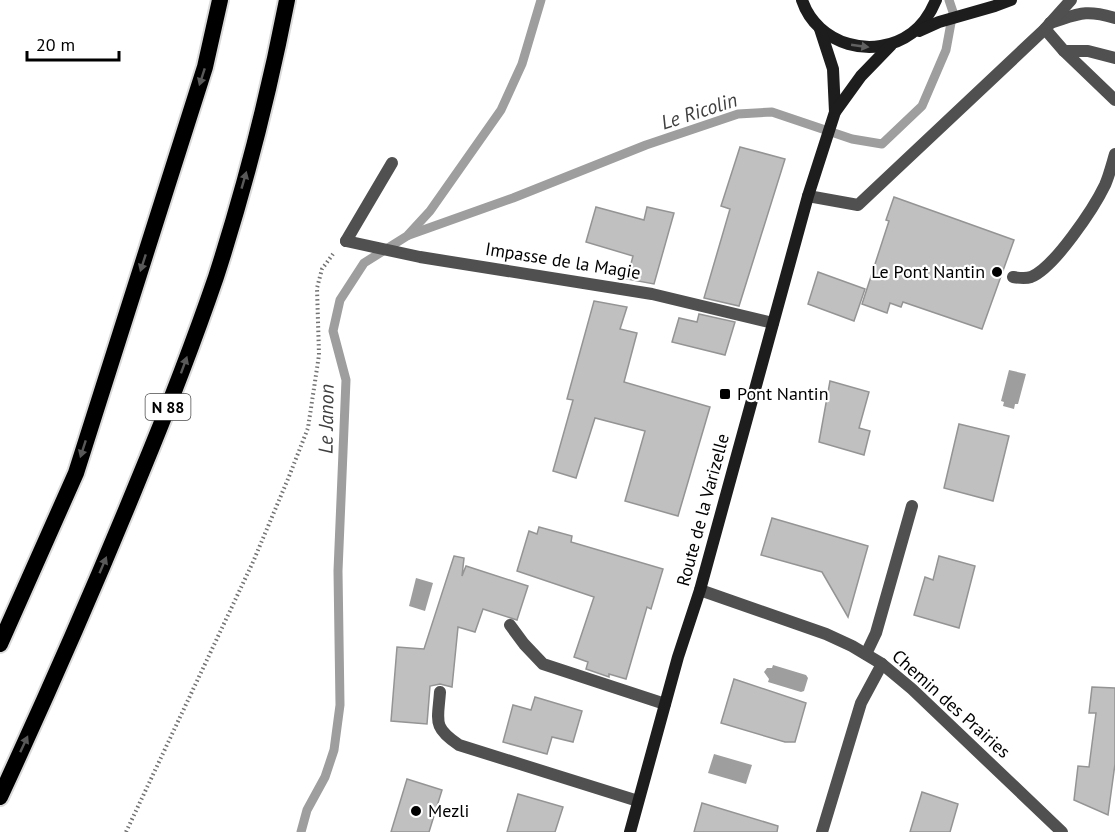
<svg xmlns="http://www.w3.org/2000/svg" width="1115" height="832" font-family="'PT Sans',sans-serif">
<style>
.water{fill:#9e9e9e}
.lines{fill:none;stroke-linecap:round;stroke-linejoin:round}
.stream{stroke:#9e9e9e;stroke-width:9}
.building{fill:#c0c0c0;stroke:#949494;stroke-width:1.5}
.trunk-casing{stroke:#dbdbdb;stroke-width:20}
.path{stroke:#727272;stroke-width:4;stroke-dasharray:1.5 3;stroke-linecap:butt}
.service{stroke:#505050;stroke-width:12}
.minor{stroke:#505050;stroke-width:12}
.secondary{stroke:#1d1d1d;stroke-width:12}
.trunk{stroke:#000;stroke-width:16}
.oneway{fill:#616161}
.oneway2{fill:#595959}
.poi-dot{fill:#000;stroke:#fff;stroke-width:2}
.labels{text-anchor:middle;stroke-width:4.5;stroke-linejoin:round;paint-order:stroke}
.shield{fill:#fff;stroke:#4c4c4c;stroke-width:1.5}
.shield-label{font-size:16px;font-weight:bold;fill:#000}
.street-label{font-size:18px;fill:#000;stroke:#fff}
.poi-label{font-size:18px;fill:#000;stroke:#fff;text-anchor:start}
.water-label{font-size:20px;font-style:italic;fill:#3f3f3f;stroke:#fff}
</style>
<rect width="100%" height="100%" fill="#fff"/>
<g class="water">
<path d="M1009 370 1026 374 1018 404H1015L1014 409 1003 406 1004 402 1001 401Z"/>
<path d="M416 578 433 583 425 611 409 606Z"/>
<path d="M773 665 806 675 808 678 804 691 801 692 768 682 769 679 764 672 767 668H772Z"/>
<path d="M714 754 752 765 746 784 708 773Z"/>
</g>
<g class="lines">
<g class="stream">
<path d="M409 235 513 198 646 145 738 114 772 112 852 139 882 144 922 106 946 50 953 12 949 0"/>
<path d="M301 832 307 810 325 777 334 750 340 705 338 571 346 380 333 331 340 300 364 263 407 236 430 211 501 110 522 64 541 0"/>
</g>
</g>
<g class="building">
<path d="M740 147 785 159 739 306 704 298 730 209 721 206Z"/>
<path d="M894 197 1014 240 982 329 903 302 901 307 890 303 887 313 862 304 889 221 886 220Z"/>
<path d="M596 207 644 220 647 207 674 213 654 284 627 279 633 256 586 242Z"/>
<path d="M818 272 865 289 854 321 808 304Z"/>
<path d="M594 301 627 307 620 329 637 333 624 382 710 407 678 516 625 501 645 431 595 418 576 478 553 471 573 400 567 399Z"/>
<path d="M699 314 735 322 725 355 672 342 679 318 697 322Z"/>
<path d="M830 381 869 392 859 428 870 431 864 455 819 442Z"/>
<path d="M959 424 1009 436 993 501 944 488Z"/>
<path d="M772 518 868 546 848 617 822 572 761 555Z"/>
<path d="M539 527 572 536 571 542 663 569 651 609 647 607 626 679 609 674V677L586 669 588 662 574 657 594 597 517 571 529 531 537 534Z"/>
<path d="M454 556 464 558 462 576 466 566 528 586 517 620 483 609 475 632 458 627 452 687 440 684 430 686 427 724 391 721 397 647 424 649Z"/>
<path d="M939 556 975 566 959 628 914 615 925 577 933 580Z"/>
<path d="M734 679 806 703 795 742H785L721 723Z"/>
<path d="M1092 687 1115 688V764L1108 815 1074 800 1078 766 1089 767 1096 713H1089Z"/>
<path d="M535 697 582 711 573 742 552 737 547 754 503 742 513 705 531 710Z"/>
<path d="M407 779 442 790 429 832H391Z"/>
<path d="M922 792 958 804 950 832H910Z"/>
<path d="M518 794 563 807 555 832H507Z"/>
<path d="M702 803 778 826 777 832H694Z"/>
</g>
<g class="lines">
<g class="trunk-casing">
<g id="trunk">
<path d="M0 644 76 473 205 67 220 0"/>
<path d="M0 797C49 691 96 584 140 476 167 411 193 344 216 277 245 187 269 93 287 0"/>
</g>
</g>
<path class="path" d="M126 832 253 562 288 479 308 428 319 355 317 288 322 269 333 254"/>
<g class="service">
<path d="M1050 23C1079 14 1084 9 1115 18"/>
<path d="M1045 29 1064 51 1115 100"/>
<path d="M1064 51H1088L1115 58"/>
<path d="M346 241 392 163"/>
<path d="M1013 277C1019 278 1025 279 1031 277 1054 268 1094 208 1105 185 1109 176 1112 164 1115 154"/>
<path d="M510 625 524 644 543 664 665 704"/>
<path d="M866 654 876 633 912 506"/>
<path d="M440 692C438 721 432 727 459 745L638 801"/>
</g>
<g class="minor">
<path d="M808 196 858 205 1045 29 1071 0"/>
<path d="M346 241 420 257 652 294 773 323"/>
<path d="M700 590 826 634 852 646 882 664 912 689 1062 832"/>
<path d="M822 832 861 703 882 664"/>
</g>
<g class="secondary">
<path d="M802 0C817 45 874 61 912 33 923 25 931 12 936 0"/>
<path d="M820 29 833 69 835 112"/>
<path d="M919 31 939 22 995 6 1011 0"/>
<path d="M630 832 678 657 700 590 808 196 835 112 861 76 891 45"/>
</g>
<use href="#trunk" class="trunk"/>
</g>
<defs><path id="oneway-solid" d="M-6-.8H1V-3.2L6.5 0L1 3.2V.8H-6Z" transform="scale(1.5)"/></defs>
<use class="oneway" href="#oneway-solid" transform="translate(860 46) rotate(8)"/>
<g class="oneway2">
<use href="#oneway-solid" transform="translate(202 77) rotate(108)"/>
<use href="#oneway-solid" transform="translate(244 180) rotate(-74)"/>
<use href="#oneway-solid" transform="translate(143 263) rotate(108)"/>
<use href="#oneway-solid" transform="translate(184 365) rotate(-70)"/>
<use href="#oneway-solid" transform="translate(83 449) rotate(108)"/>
<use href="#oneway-solid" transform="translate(103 565) rotate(-67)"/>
<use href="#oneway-solid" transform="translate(24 744) rotate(-65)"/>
</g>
<g class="poi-dot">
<circle cx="997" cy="272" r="6"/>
<rect x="719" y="388" width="12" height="12" rx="3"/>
<circle cx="416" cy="811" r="6"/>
</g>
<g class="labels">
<rect class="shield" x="145.5" y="394" width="45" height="26" rx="4.5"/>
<g class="shield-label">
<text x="168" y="413">N 88</text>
</g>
<g class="street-label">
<text transform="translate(563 261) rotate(9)" y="6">Impasse de la Magie</text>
<text transform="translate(703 510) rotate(-75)" y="6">Route de la Varizelle</text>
<text transform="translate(951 704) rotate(42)" y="6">Chemin des Prairies</text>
</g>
<g class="poi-label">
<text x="985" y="278" text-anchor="end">Le Pont Nantin</text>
<text x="737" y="400">Pont Nantin</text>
<text x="428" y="817">Mezli</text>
</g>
<g class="water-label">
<text transform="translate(699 111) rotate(-18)" y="7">Le Ricolin</text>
<text transform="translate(326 419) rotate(-89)" y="7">Le Janon</text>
</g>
</g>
<path d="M27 51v9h92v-9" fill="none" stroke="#000000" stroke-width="3"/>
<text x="36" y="51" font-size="18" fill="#000000" stroke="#ffffff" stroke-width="4.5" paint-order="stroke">20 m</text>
</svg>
